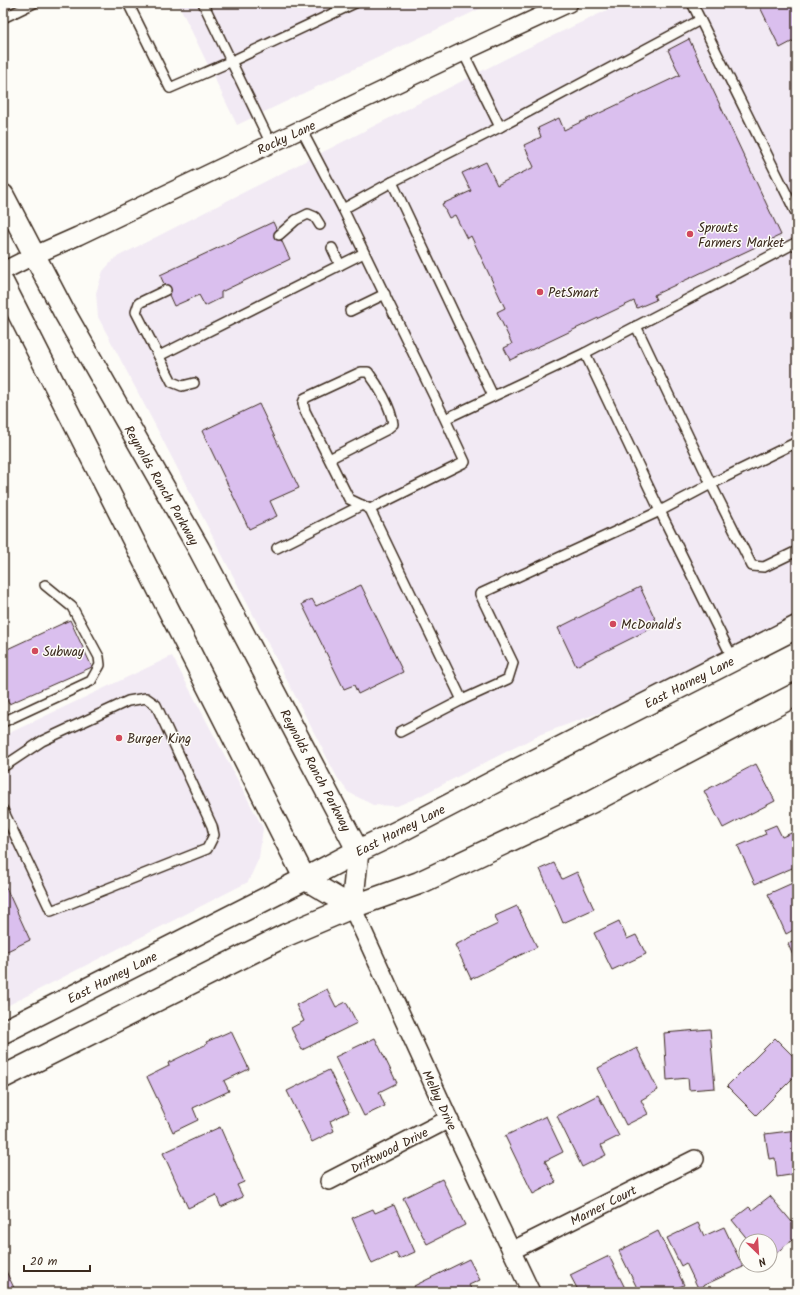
<svg xmlns="http://www.w3.org/2000/svg" width="800" height="1295" font-family="Kalam,sans-serif">
<style>
.built{fill:#f2eaf4}
.building{fill:#dabfee;stroke:#3b2a1e}
.lines{fill:none;stroke-linecap:round;stroke-linejoin:round}
.service-casing{stroke:#3b2a1e;stroke-width:12}
.minor-casing{stroke:#3b2a1e;stroke-width:20}
.tertiary-casing{stroke:#3b2a1e;stroke-width:24}
.secondary-casing{stroke:#3b2a1e;stroke-width:25}
.service{stroke:#fdfcf7;stroke-width:9}
.minor{stroke:#fdfcf7;stroke-width:17}
.tertiary{stroke:#fdfcf7;stroke-width:21}
.secondary{stroke:#fdfcf7;stroke-width:22}
.poi-dot{fill:#d1495b;stroke:#fdfcf7;stroke-width:1.5}
.labels{text-anchor:middle;stroke-width:3;stroke-linejoin:round;paint-order:stroke}
.street-label{font-size:13px;fill:#3b2a1e;stroke:#fdfcf7}
.poi-label{font-size:13px;fill:#3b2a1e;stroke:#fdfcf7;text-anchor:start}
</style>
<rect width="100%" height="100%" fill="#fdfcf7"/>
<filter id="ink" filterUnits="userSpaceOnUse"><feTurbulence type="fractalNoise" baseFrequency=".025" numOctaves="2"/><feDisplacementMap in="SourceGraphic" scale="8" xChannelSelector="R" yChannelSelector="G"/><feConvolveMatrix kernelMatrix="1 2 1 2 8 2 1 2 1" color-interpolation-filters="sRGB"/></filter>
<g filter="url(#ink)">
<g class="built">
<path d="M178 3H492L237 125Z"/>
<path d="M622 3H797V622L632 701 541 734 414 799 397 806 373 805 348 792 337 777 154 423 98 317 96 293 103 271 115 258 521 51Z"/>
<path d="M172 656 263 828 259 858 248 882 3 1008V736Z"/>
</g>
<g class="building">
<path d="M758 3H797V39L780 48Z"/>
<path d="M689 39 781 235 654 295 656 300 637 308 634 301 510 360 504 348 512 344 497 312 505 308 471 236 467 239 455 215 449 218 442 204 471 191 462 173 486 162 497 185 534 167 524 145 541 137 538 128 559 118 564 130 680 75 668 50Z"/>
<path d="M273 222 290 259 221 292V298L205 306 199 295 174 306 160 275Z"/>
<path d="M259 404 299 488 270 501 277 516 249 529 202 431Z"/>
<path d="M361 585 403 672 358 694 354 685 344 689 302 604 312 599 316 606Z"/>
<path d="M640 587 658 625 576 666 558 628Z"/>
<path d="M70 620 92 667 9 704 3 692V651Z"/>
<path d="M756 764 775 801 723 828 704 791Z"/>
<path d="M776 825 782 837 796 831 797 866 755 884 738 846 766 834 764 830Z"/>
<path d="M554 863 562 879 577 872 594 909 563 923 540 869Z"/>
<path d="M3 881 30 940 3 953Z"/>
<path d="M797 881V928L786 934 768 894Z"/>
<path d="M517 906 537 947 471 979 455 945 498 924 495 916Z"/>
<path d="M619 921 627 939 636 935 646 954 612 970 594 933Z"/>
<path d="M797 940V965L788 944Z"/>
<path d="M327 989 336 1007 346 1002 357 1023 302 1050 291 1028 304 1021 296 1005Z"/>
<path d="M710 1029 715 1088 689 1090 688 1078 667 1080 664 1033Z"/>
<path d="M231 1031 249 1069 224 1081 229 1091 193 1108 198 1120 173 1132 147 1077 169 1066 168 1063 207 1044 206 1042Z"/>
<path d="M375 1038 397 1083 379 1092 385 1106 364 1116 335 1057Z"/>
<path d="M775 1038 797 1060V1074L756 1115 727 1086Z"/>
<path d="M637 1048 658 1090 641 1100 648 1114 626 1125 598 1068Z"/>
<path d="M329 1070 349 1112 330 1121 334 1131 312 1142 287 1091Z"/>
<path d="M598 1095 619 1136 601 1145 606 1155 582 1167 557 1116Z"/>
<path d="M546 1116 563 1152 545 1161 556 1182 533 1194 505 1136Z"/>
<path d="M220 1127 244 1182 237 1185 243 1197 221 1207 216 1195 188 1208 163 1153Z"/>
<path d="M797 1130V1174L777 1177 775 1158 769 1159 765 1134Z"/>
<path d="M442 1179 465 1225 427 1244 403 1198Z"/>
<path d="M770 1196 797 1228V1236L770 1258V1241H749L732 1220 749 1207 752 1210Z"/>
<path d="M394 1205 415 1252 399 1259 396 1253 372 1264 352 1218 373 1209 375 1213Z"/>
<path d="M698 1223 704 1236 724 1227 743 1267 698 1288 686 1263 681 1266 667 1238Z"/>
<path d="M658 1231 684 1285 668 1292H639L619 1251Z"/>
<path d="M609 1256 627 1292H579L570 1275Z"/>
<path d="M469 1259 480 1280 469 1285 473 1292H417L414 1286Z"/>
<path d="M3 1265 16 1292H3Z"/>
</g>
<g class="lines">
<g class="service-casing">
<g id="service">
<path d="M128 3 170 88 232 61 355 3"/>
<path d="M203 3 271 144"/>
<path d="M692 3 797 215"/>
<path d="M3 18 34 3"/>
<path d="M500 127 700 20"/>
<path d="M301 129 343 209 392 182 500 127 463 52"/>
<path d="M392 182 493 396"/>
<path d="M343 209 445 419 585 353 660 511 480 594 513 663 508 679 462 700 370 509 465 462 445 419"/>
<path d="M279 235 296 220 308 214 315 217 320 225"/>
<path d="M332 248 340 265"/>
<path d="M166 290 139 303 136 312 172 382 182 386 194 383"/>
<path d="M350 311 385 294"/>
<path d="M636 326 711 484 752 566 764 567 797 551"/>
<path d="M585 353 797 242"/>
<path d="M159 356 364 253"/>
<path d="M329 459 386 430 393 424C391 407 378 385 368 372H361L305 398 303 403 305 411 349 499 370 509"/>
<path d="M277 548 362 505"/>
<path d="M733 659 660 511 711 484 797 442"/>
<path d="M3 722 91 681 100 665 99 657 72 607 45 585"/>
<path d="M400 732 462 700"/>
<path d="M3 767 42 741 128 701 146 698 156 705 212 826 214 835 207 849 51 911 3 810"/>
</g>
</g>
<g class="minor-casing">
<g id="minor">
<path d="M3 271 35 255 78 236 463 52 569 3"/>
<path d="M352 907 449 1119 531 1292"/>
<path d="M329 1181 449 1119"/>
<path d="M511 1251 695 1159"/>
</g>
</g>
<g class="tertiary-casing">
<path id="tertiary" d="M3 195 63 310 199 549 358 851 352 907 305 879 3 283"/>
</g>
<g class="secondary-casing">
<g id="secondary">
<path d="M3 1032 305 879 358 851 398 832 515 771 797 627"/>
<path d="M3 1077 286 935 352 907 419 883 591 802 797 694"/>
</g>
</g>
<use href="#service" class="service"/>
<use href="#minor" class="minor"/>
<use href="#tertiary" class="tertiary"/>
<use href="#secondary" class="secondary"/>
</g>
</g>
<g class="poi-dot">
<circle cx="690" cy="234" r="4"/>
<circle cx="540" cy="292" r="4"/>
<circle cx="613" cy="624" r="4"/>
<circle cx="35" cy="651" r="4"/>
<circle cx="119" cy="738" r="4"/>
</g>
<g class="labels">
<g class="street-label">
<text transform="translate(286 137) rotate(-25)" y="5">Rocky Lane</text>
<text transform="translate(162 485) rotate(60)" y="5">Reynolds Ranch Parkway</text>
<text transform="translate(689 682) rotate(-27)" y="5">East Harney Lane</text>
<text transform="translate(316 770) rotate(62)" y="5">Reynolds Ranch Parkway</text>
<text transform="translate(400 830) rotate(-27)" y="5">East Harney Lane</text>
<text transform="translate(112 977) rotate(-27)" y="5">East Harney Lane</text>
<text transform="translate(440 1100) rotate(65)" y="5">Melby Drive</text>
<text transform="translate(389 1150) rotate(-27)" y="5">Driftwood Drive</text>
<text transform="translate(603 1205) rotate(-27)" y="5">Marner Court</text>
</g>
<g class="poi-label">
<text x="698" y="232">Sprouts<tspan x="698" dy="15">Farmers Market</tspan></text>
<text x="548" y="297">PetSmart</text>
<text x="621" y="629">McDonald's</text>
<text x="43" y="656">Subway</text>
<text x="127" y="743">Burger King</text>
</g>
</g>
<rect width="800" height="1295" fill="none" stroke="#fdfcf7" stroke-width="16"/>
<rect x="8" y="8" width="784" height="1279" fill="none" stroke="#3b2a1e" stroke-width="1.5" filter="url(#ink)"/>
<g transform="translate(758 1253) rotate(155)"><circle r="19" fill="#fdfcf7" stroke="#afa8a0"/>
<path d="M0-3L7 15L0 10L-7 15Z" fill="#d1495b"/>
<text y="-6" font-size="11" font-weight="bold" text-anchor="middle" fill="#3b2a1e">N</text>
</g>
<path d="M24 1265v6h66v-6" fill="none" stroke="#3b2a1e" stroke-width="2"/>
<text x="30" y="1265" font-size="12" fill="#3b2a1e" stroke="#fdfcf7" stroke-width="3" paint-order="stroke">20 m</text>
</svg>
